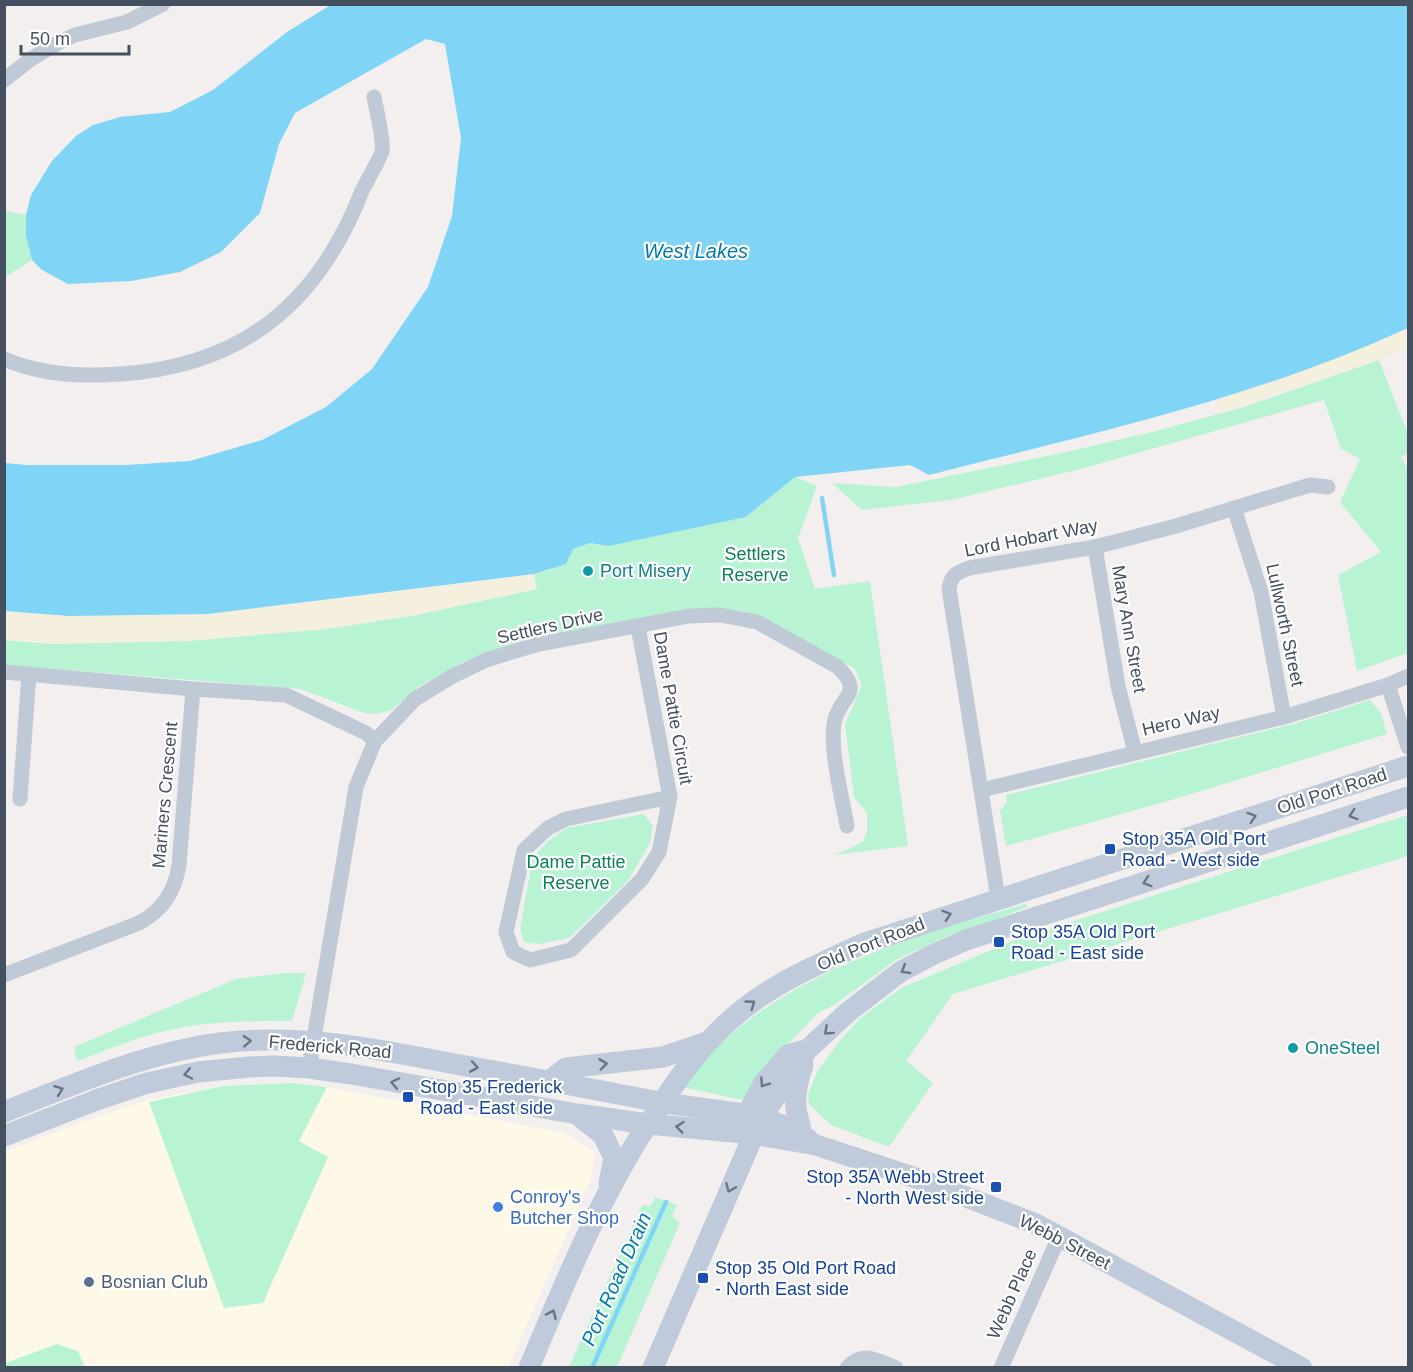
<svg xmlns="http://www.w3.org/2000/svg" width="1413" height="1372" font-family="Helvetica,sans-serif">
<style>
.commercial{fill:#fef9e6}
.green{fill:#b8f4d4}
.sand{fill:#f5efdd}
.water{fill:#80d4f6}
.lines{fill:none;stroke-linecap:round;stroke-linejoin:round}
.stream{stroke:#80d4f6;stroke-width:4.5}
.street{stroke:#c0cad6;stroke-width:15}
.secondary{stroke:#bfcada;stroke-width:21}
.oneway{stroke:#697584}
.culture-dot{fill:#0f9aa8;stroke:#fff;stroke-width:2}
.transit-dot{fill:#1a4fb4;stroke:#fff;stroke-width:2}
.shop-dot{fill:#3f7fe0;stroke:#fff;stroke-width:2}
.service-dot{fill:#5c6f8a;stroke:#fff;stroke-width:2}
.labels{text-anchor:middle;stroke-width:4.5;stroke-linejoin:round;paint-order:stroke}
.street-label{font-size:18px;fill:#44505f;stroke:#fff}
.park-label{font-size:18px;fill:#0c8351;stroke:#fff}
.culture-label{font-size:18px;fill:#0d838f;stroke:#fff;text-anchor:start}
.transit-label{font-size:18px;fill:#164399;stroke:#fff;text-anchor:start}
.shop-label{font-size:18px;fill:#366cbe;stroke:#fff;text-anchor:start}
.service-label{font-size:18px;fill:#4e5e75;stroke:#fff;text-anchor:start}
.water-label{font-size:20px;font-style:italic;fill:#017cae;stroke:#fff}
</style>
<rect width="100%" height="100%" fill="#f2efee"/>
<path class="commercial" d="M292 1083 327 1087 564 1133 595 1152 591 1179 508 1367 5 1368V1152L79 1123 147 1100 223 1086Z"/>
<g class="green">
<path d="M5 211 26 215V236L32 260 5 277Z"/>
<path d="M1379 360 1408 434V453L1401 457 1408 469V653L1357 671 1338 575 1381 552 1340 502 1360 459 1341 449 1324 400 1081 469 951 500 862 510 832 483 896 487 1066 452 1156 431 1244 407Z"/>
<path d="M795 477 817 486 798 538 815 589 870 581 908 846 833 855 849 849 863 841 867 832V813L854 797 845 724 862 685 854 668 767 620 742 611 697 608 511 644 461 663 418 687 393 709 378 714 364 713 301 689 5 665 4 640 52 644 326 629 416 615 536 589 534 574 550 570 573 549 590 543 609 546 746 517Z"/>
<path d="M1370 700 1381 713 1387 734 1168 801 1006 846 1000 811 1007 802 1006 795 1297 723Z"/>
<path d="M644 814 653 826 650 843 628 881 569 938 539 944 524 942 520 928 533 858 548 841 567 828Z"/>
<path d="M1408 815V856L953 994 906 1061 933 1083 889 1147 831 1125 809 1104 808 1094 818 1070 843 1037 862 1017 901 988 1020 938Z"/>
<path d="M1026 904 1027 907 997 919 947 936 896 960 834 1005 818 1013 788 1044 743 1100 682 1087C691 1076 699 1064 708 1055 794 970 913 936 1026 904Z"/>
<path d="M285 973H306L292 1021C248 1021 203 1021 161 1032 132 1039 105 1051 77 1061L74 1047 236 979Z"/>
<path d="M292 1083 327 1087 299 1141 328 1157 263 1303 224 1308 149 1102 223 1086Z"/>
<path d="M655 1197 677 1205 672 1216 680 1223 617 1367H569L642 1205 651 1206Z"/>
<path d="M57 1344 78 1351 85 1367H5V1363Z"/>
</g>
<g class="sand">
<path d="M1408 328V348L1379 360 1220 413 1216 401 1372 344Z"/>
<path d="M534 574 537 589 416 615 326 629 189 641 52 644 5 640 4 611 69 616 208 614Z"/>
</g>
<path class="water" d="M332 4 1408 5V328C1256 398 1090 434 929 475L910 465 795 477 746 517 609 546 590 543 573 549 566 564 534 574 208 614 69 616 5 611V463L26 465H126L190 461 262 440 326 407 372 369 428 287 452 216 461 138 445 44 426 39 295 113 279 144 260 213 221 252 180 272 131 281 68 284 42 270 32 260 26 236V215L31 195 52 161 76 136 93 125 120 117 170 112 213 90 287 32Z"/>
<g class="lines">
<g class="stream">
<path d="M822 498 834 575"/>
<path d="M592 1368 666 1202"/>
</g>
<g class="street">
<path d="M4 80 31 59 58 43 75 35 127 22 163 4"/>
<path d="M4 359C41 375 81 377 120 374 242 366 318 304 362 191 366 182 381 157 382 151 384 142 376 107 374 97"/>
<path d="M1234 508 1261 592 1284 717"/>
<path d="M1095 547 1118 686 1135 752"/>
<path d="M638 627 670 797 659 852 642 879 571 950 530 960 513 952 506 932 524 850 548 828 566 819 670 797"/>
<path d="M4 672 193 689 286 695 366 733 375 741"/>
<path d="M1388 685 1408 747"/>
<path d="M982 790 1284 717 1388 685 1408 676"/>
<path d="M20 799 29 674"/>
<path d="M998 898 949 589C951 575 956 573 969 568L1095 547 1176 526 1310 485 1328 487"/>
<path d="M4 975 139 923C162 911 175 892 179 865L193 689"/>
<path d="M309 1068 356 787 375 741 415 699 451 677 486 660 535 645 689 616 720 615 757 622 838 667C866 695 838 696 834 724 830 752 842 797 847 826"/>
<path d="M847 1368C863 1350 876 1360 896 1368"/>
<path d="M1001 1368 1059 1237"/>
</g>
<g class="secondary">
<path d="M549 1081 566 1068 663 1057 707 1042"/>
<path d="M4 1112C74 1084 145 1053 220 1043 299 1033 378 1049 455 1064 523 1076 592 1089 660 1102 707 1111 769 1110 808 1139"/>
<path d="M578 1115 603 1135 614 1158 609 1183"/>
<path d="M740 1127 764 1083 788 1055 801 1051"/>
<path d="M801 1134C801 1126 799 1121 797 1114 793 1098 798 1080 803 1065"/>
<path d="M4 1136 99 1099 147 1083 198 1072 249 1067 274 1066 309 1068 351 1074 577 1114 648 1124 753 1134 816 1145 922 1180 1036 1224 1302 1368"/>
<path d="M529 1368C561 1291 594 1212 637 1141 641 1134 646 1128 650 1122 675 1081 704 1040 742 1010 778 981 821 963 862 944L1408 766"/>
<path d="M653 1368 761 1118 807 1050 848 1012 900 972 932 955 966 940 1408 797"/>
</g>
</g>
<defs><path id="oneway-chevron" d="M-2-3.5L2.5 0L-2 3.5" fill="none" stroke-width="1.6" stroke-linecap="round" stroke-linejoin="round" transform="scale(1.5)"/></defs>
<g class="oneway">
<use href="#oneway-chevron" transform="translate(1353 815) rotate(162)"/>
<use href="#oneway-chevron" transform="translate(1252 817) rotate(-18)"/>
<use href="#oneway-chevron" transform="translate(1147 882) rotate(162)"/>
<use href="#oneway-chevron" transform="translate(947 915) rotate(-18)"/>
<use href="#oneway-chevron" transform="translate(905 970) rotate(149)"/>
<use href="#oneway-chevron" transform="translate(751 1004) rotate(-36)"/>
<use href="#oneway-chevron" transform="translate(828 1031) rotate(138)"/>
<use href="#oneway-chevron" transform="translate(247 1041) rotate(-3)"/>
<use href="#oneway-chevron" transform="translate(603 1064) rotate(-7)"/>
<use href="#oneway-chevron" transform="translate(474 1067) rotate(10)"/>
<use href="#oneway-chevron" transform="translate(188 1074) rotate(168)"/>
<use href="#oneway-chevron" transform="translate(395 1083) rotate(-169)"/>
<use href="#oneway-chevron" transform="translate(764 1083) rotate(125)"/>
<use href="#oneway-chevron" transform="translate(59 1090) rotate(-21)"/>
<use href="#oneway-chevron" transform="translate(680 1127) rotate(-174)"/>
<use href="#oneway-chevron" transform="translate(730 1188) rotate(113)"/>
<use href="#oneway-chevron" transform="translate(552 1314) rotate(-66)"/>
</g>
<g class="culture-dot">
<circle cx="588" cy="571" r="6"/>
<circle cx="1293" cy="1048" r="6"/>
</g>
<g class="transit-dot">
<rect x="1104" y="843" width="12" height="12" rx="3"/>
<rect x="993" y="936" width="12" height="12" rx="3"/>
<rect x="402" y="1091" width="12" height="12" rx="3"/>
<rect x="990" y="1181" width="12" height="12" rx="3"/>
<rect x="697" y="1272" width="12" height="12" rx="3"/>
</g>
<circle class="shop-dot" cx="498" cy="1207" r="6"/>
<circle class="service-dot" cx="89" cy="1282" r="6"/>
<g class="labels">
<g class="street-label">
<text transform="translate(1031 538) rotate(-11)" y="6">Lord Hobart Way</text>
<text transform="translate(1285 625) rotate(78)" y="6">Lullworth Street</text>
<text transform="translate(550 626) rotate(-13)" y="6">Settlers Drive</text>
<text transform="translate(1129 629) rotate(80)" y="6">Mary Ann Street</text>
<text transform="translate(673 708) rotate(80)" y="6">Dame Pattie Circuit</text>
<text transform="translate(1181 721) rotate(-13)" y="6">Hero Way</text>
<text transform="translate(1332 791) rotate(-18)" y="6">Old Port Road</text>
<text transform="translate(165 795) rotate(-85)" y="6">Mariners Crescent</text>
<text transform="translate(871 944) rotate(-22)" y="6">Old Port Road</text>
<text transform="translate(330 1047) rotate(5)" y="6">Frederick Road</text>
<text transform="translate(1065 1242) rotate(27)" y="6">Webb Street</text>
<text transform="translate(1012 1294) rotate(-66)" y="6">Webb Place</text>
</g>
<g class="park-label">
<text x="755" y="560">Settlers<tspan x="755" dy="21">Reserve</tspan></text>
<text x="576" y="868">Dame Pattie<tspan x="576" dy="21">Reserve</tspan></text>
</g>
<g class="culture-label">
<text x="600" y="577">Port Misery</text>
<text x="1305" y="1054">OneSteel</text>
</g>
<g class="transit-label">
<text x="1122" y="845">Stop 35A Old Port<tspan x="1122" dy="21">Road - West side</tspan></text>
<text x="1011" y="938">Stop 35A Old Port<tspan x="1011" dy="21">Road - East side</tspan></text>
<text x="420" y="1093">Stop 35 Frederick<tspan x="420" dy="21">Road - East side</tspan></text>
<text x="984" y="1183" text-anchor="end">Stop 35A Webb Street<tspan x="984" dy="21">- North West side</tspan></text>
<text x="715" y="1274">Stop 35 Old Port Road<tspan x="715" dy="21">- North East side</tspan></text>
</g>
<g class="shop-label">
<text x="510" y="1203">Conroy's<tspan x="510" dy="21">Butcher Shop</tspan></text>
</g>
<g class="service-label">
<text x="101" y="1288">Bosnian Club</text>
</g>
<g class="water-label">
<text x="696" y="258">West Lakes</text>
<text transform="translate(616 1279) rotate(-66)" y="7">Port Road Drain</text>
</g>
</g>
<rect width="1413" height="1372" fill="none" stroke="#44505f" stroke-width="12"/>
<path d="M21 45v9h108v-9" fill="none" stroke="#44505f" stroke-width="3"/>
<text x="30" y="45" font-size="18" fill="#44505f" stroke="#ffffff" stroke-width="4.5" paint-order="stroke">50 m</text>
</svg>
